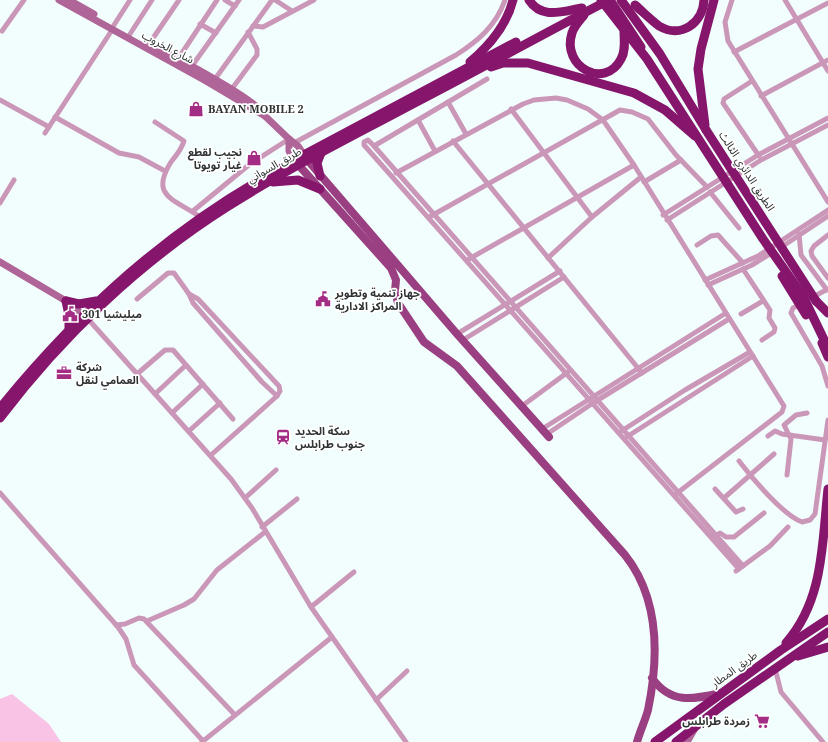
<svg xmlns="http://www.w3.org/2000/svg" width="828" height="742" font-family="'Noto Serif','Noto Sans Arabic',serif">
<style>
.green{fill:#f9c3e6}
.lines{fill:none;stroke-linecap:round;stroke-linejoin:round}
.street{stroke:#cb97b9;stroke-width:5}
.secondary{stroke:#b06598;stroke-width:7}
.primary{stroke:#9a3f81;stroke-width:8}
.highway{stroke:#86156c;stroke-width:9}
.highway-bridge{stroke:#86156c;stroke-width:9}
.labels{text-anchor:middle;stroke-width:3.5;stroke-linejoin:round;paint-order:stroke}
.street-label{font-size:11px;fill:#2f3333;stroke:#fff}
.poi-label{font-size:11px;font-weight:bold;fill:#2f3333;stroke:#fff;text-anchor:start}
</style>
<rect width="100%" height="100%" fill="#f2fefd"/>
<path class="green" d="M12 694 49 724 61 742H0V699Z"/>
<g class="lines">
<g class="street">
<path d="M225 0 235 6"/>
<path d="M275 0 292 11"/>
<path d="M732 0 725 22 728 41 828 202"/>
<path d="M785 0 828 71"/>
<path d="M200 24 216 33"/>
<path d="M114 25 130 0"/>
<path d="M253 26 263 27 314 0"/>
<path d="M2 31 24 0"/>
<path d="M130 34 152 0"/>
<path d="M149 44 179 0"/>
<path d="M734 52 828 3"/>
<path d="M178 59 217 0"/>
<path d="M192 66 239 0"/>
<path d="M215 79 272 0"/>
<path d="M752 81 724 99 723 103 759 156"/>
<path d="M231 90 257 55V49L248 32"/>
<path d="M761 96 828 60"/>
<path d="M0 100 49 127"/>
<path d="M448 102 466 134"/>
<path d="M511 109 592 217"/>
<path d="M55 117 119 153 139 157 165 171"/>
<path d="M418 120 435 151"/>
<path d="M155 122 184 141C182 148 176 156 171 162 149 197 175 199 200 217"/>
<path d="M45 133 112 30"/>
<path d="M453 141 642 373"/>
<path d="M294 143 456 55C478 41 496 26 505 0"/>
<path d="M374 146 487 79"/>
<path d="M396 173 523 104 534 100 556 98 567 100 588 109 603 120 634 165 784 406 782 412 676 494"/>
<path d="M644 182 681 160"/>
<path d="M710 192 739 228"/>
<path d="M0 203 14 180"/>
<path d="M193 211 250 164 289 139"/>
<path d="M663 215 758 155 828 118"/>
<path d="M431 216 620 110 632 112 648 119 676 155 707 187"/>
<path d="M667 220 761 160 828 125"/>
<path d="M799 234 801 255 827 290"/>
<path d="M828 235 814 246 811 251 812 256 828 278"/>
<path d="M697 245 711 236 718 235 743 263"/>
<path d="M780 248 828 216"/>
<path d="M548 258 592 217 641 177"/>
<path d="M469 259 634 165"/>
<path d="M743 269 770 310 769 318 775 328 774 332 762 340"/>
<path d="M705 280 758 256 828 210"/>
<path d="M708 285 752 265 773 252"/>
<path d="M189 294 198 299 279 386 280 391 277 396 211 455"/>
<path d="M811 298 828 289"/>
<path d="M137 299 168 273H174L189 294 193 303 262 382 277 396"/>
<path d="M801 304 793 308 791 313 822 366 828 386"/>
<path d="M741 314 763 301"/>
<path d="M88 319 231 479 252 508 311 607 406 742"/>
<path d="M457 334 560 271"/>
<path d="M463 340 564 277"/>
<path d="M137 374 165 350H173L233 419"/>
<path d="M155 394 186 365"/>
<path d="M522 406 568 372"/>
<path d="M172 413 203 384"/>
<path d="M542 429 726 313"/>
<path d="M189 431 220 403"/>
<path d="M620 432 685 390 750 352"/>
<path d="M547 434 593 403 729 319"/>
<path d="M768 436 775 431 782 434 825 440"/>
<path d="M625 438 753 356"/>
<path d="M739 461C752 478 783 515 802 522L810 520 815 514 828 420"/>
<path d="M787 475 791 439 784 425 796 415 807 413"/>
<path d="M715 489 736 512 743 509"/>
<path d="M0 493 118 627 126 639 134 665 203 741"/>
<path d="M245 498 276 470"/>
<path d="M724 498 774 454"/>
<path d="M262 527 297 499"/>
<path d="M714 537 720 533 726 537H734L764 513"/>
<path d="M739 569 364 145V142L368 140 374 146 743 566"/>
<path d="M736 571 770 546 788 527"/>
<path d="M311 607 354 572"/>
<path d="M147 621 184 605 194 599 217 570 265 532"/>
<path d="M116 625 125 624 139 618 144 619 235 715"/>
<path d="M775 668 781 692 823 742"/>
<path d="M376 700 407 671"/>
<path d="M202 742 332 637"/>
</g>
<g class="secondary">
<path d="M59 0 206 81 265 116 289 139 298 146 304 155"/>
<path d="M69 0 94 14"/>
<path d="M151 45C171 55 259 100 265 116"/>
<path d="M289 139V151L294 160"/>
<path d="M0 262 66 301 87 318"/>
<path d="M687 742 694 730"/>
</g>
<g class="primary">
<path d="M304 156 457 334 549 437"/>
<path d="M294 160 391 268 396 280 395 291 398 303 424 342 457 366 625 555C660 599 659 657 648 710 645 721 640 731 637 742"/>
<path d="M652 678C671 705 694 699 721 693"/>
</g>
<g class="highway">
<path d="M529 0C542 20 563 11 582 8"/>
<path d="M610 0 641 47"/>
<path d="M621 0 660 54 706 130"/>
<path d="M635 5C643 12 651 20 659 26 681 39 703 23 704 0"/>
<path d="M584 15C579 21 574 26 572 33 561 67 605 90 621 59 626 51 624 40 624 31"/>
<path d="M470 62C489 46 507 24 513 0"/>
<path d="M491 67 503 63H528L634 93 665 110 695 136"/>
<path d="M705 125 698 69 701 49 714 0"/>
<path d="M298 158 516 42"/>
<path d="M320 176 317 163 321 153"/>
<path d="M273 182 298 180 320 189"/>
<path d="M66 301 79 304 96 301"/>
<path d="M66 301 69 315V329"/>
<path d="M816 301 828 313"/>
<path d="M0 408C81 309 169 229 281 168"/>
<path d="M0 418C62 336 140 262 227 207 285 170 347 139 407 107 475 72 541 35 609 0"/>
<path d="M786 643C824 600 822 543 828 489"/>
<path d="M798 656 828 647"/>
<path d="M655 742 781 650 828 619"/>
<path d="M676 742 724 704 828 632"/>
</g>
<g class="highway-bridge">
<path d="M601 0 647 59 763 239 803 296 828 348"/>
<path d="M706 130 816 301"/>
<path d="M782 276 806 315"/>
<path d="M822 343 828 357"/>
</g>
</g>
<defs>
<g id="shop-bare" transform="scale(1.2)"><path d="M-5-2.5h2.3a2.7 3.5 0 0 1 5.4 0H5L5.5 6h-11ZM-1.5-2.5h3a1.5 2.3 0 0 0-3 0Z" fill="#a32d85" stroke="#fff" stroke-width="2.5" paint-order="stroke"/></g>
<g id="civic-bare" transform="scale(1.2)"><path d="M-.6-6.5H3V-4.5H.6V-3L4-1V1h2V6H-6V1h2V-1L-.6-3ZM-1.2 2.5V6h2.4V2.5Z" fill="#a32d85" stroke="#fff" stroke-width="2.5" paint-order="stroke"/></g>
<g id="office-bare" transform="scale(1.2)"><path d="M-6-3h4V-5.5h4V-3h4V5H-6ZM-1-4.5V-3h2v-1.5ZM-6 0V1H6V0Z" fill="#a32d85" stroke="#fff" stroke-width="2.5" paint-order="stroke"/></g>
<g id="station-bare" transform="scale(1.2)"><path d="M-3-6H3Q5-6 5-4V2Q5 4 3 4L4.5 6H3L1.5 4h-3L-3 6H-4.5L-3 4Q-5 4-5 2V-4Q-5-6-3-6ZM-3.5-4v3h7v-3ZM-3.5 1v1.5H-2V1ZM2 1v1.5H3.5V1Z" fill="#a32d85" stroke="#fff" stroke-width="2.5" paint-order="stroke"/></g>
<g id="supermarket-bare" transform="scale(1.2)"><path d="M-6-5.5h2.5l.6 2H6L4.5 2H-2.5L-4.4-4H-6ZM-1.5 3.2a1.3 1.3 0 1 0 .1 0ZM3 3.2a1.3 1.3 0 1 0 .1 0Z" fill="#a32d85" stroke="#fff" stroke-width="2.5" paint-order="stroke"/></g>
</defs>
<g fill-rule="evenodd">
<use href="#shop-bare" x="196" y="109"/>
<use href="#shop-bare" x="254" y="158"/>
<use href="#civic-bare" x="323" y="299"/>
<use href="#civic-bare" x="70" y="314"/>
<use href="#office-bare" x="64" y="373"/>
<use href="#station-bare" x="283" y="437"/>
<use href="#supermarket-bare" x="762" y="721"/>
</g>
<g class="labels">
<g class="street-label">
<text transform="translate(168 47) rotate(28)" y="4">شارع الخروب</text>
<text transform="translate(274 165) rotate(-30)" y="4">طريق السواني</text>
<text transform="translate(747 171) rotate(57)" y="4">الطريق الدائري الثالث</text>
<text transform="translate(734 669) rotate(-36)" y="4">طريق المطار</text>
</g>
<g class="poi-label">
<text x="208" y="113">BAYAN MOBILE 2</text>
<text x="242" y="156" text-anchor="end">نجيب لقطع<tspan x="242" dy="13">غيار تويوتا</tspan></text>
<text x="335" y="297">جهاز تنمية وتطوير<tspan x="335" dy="13">المراكز الادارية</tspan></text>
<text x="82" y="318">ميليشيا 301</text>
<text x="76" y="371">شركة<tspan x="76" dy="13">العمامي لنقل</tspan></text>
<text x="295" y="435">سكة الحديد<tspan x="295" dy="13">جنوب طرابلس</tspan></text>
<text x="750" y="725" text-anchor="end">زمردة طرابلس</text>
</g>
</g>
</svg>
